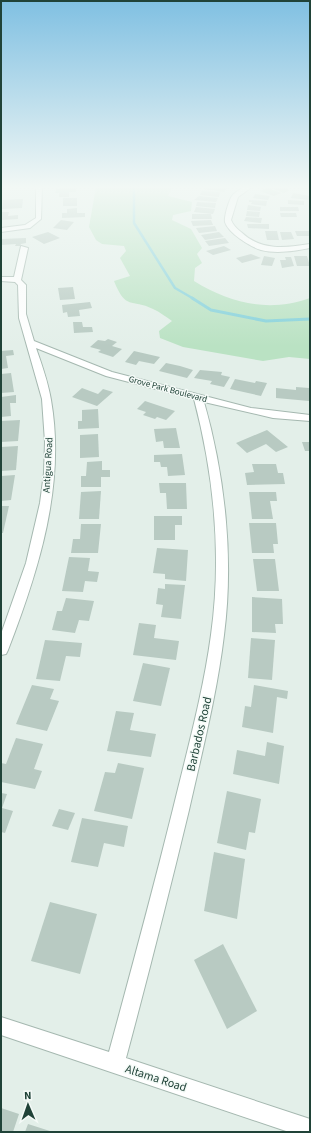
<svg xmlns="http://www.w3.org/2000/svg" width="311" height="1133" font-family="'Source Sans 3',sans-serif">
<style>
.green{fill:#bae2c3}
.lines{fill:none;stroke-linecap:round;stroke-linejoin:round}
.stream-far1{stroke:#85d1da;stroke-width:2.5}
.stream{stroke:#85d1da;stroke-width:3}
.building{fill:#b8cac2}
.minor-casing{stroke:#a5b8b0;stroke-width:2}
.minor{fill:#fff;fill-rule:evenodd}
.labels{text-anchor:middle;stroke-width:3;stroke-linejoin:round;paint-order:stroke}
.far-street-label{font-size:9px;fill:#204338;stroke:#f4faf7}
.street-label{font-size:10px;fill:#204338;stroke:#f4faf7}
.near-street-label{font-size:12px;fill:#204338;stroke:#f4faf7}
</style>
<rect width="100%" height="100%" fill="#e3efe9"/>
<path class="green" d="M96 187H177L172 188 168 196 192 202 191 211 173 215 172 220 191 229 202 248 197 254 202 263 195 268 194 281C230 303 268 313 310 298V359L289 357 263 361 183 347 160 338 159 331 172 321C166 317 160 312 153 309 131 298 126 311 114 281L130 276 120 258 126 251 124 246 102 244 96 240 89 227Z"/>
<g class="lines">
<path class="stream-far1" d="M134 187V223L175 288 194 299"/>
<path class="stream" d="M192 298 211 310 266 321 310 319"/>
</g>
<g class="building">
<path d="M206 187H219L227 188 224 192 204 189Z"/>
<path d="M268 187H282L290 190 284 193Z"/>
<path d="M76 188V192H69V197H59V193H55L56 189Z"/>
<path d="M267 188 281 193 274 196 260 191Z"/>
<path d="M202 191 220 192 219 197 200 195Z"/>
<path d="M293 193 310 196V198L309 200 291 198Z"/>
<path d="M255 194 270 196 268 200 253 198Z"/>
<path d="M199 196 218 198 216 202 194 200Z"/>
<rect x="63" y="198" width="14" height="8"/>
<path d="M23 199 22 208 2 209 3 200Z"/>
<path d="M249 200 267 201 266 206 251 204 252 202H249Z"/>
<path d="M288 200 304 201V205L288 204Z"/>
<path d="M197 202 216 203 215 208 196 206Z"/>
<path d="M248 205 261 207 260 211 247 210Z"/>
<path d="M196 207 215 209 213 214 194 212Z"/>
<path d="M280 207H298L299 211H280Z"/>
<path d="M77 208V213H85V217L62 218V213H67V209Z"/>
<path d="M247 211 260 212 259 217 246 216Z"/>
<path d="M1 212H9L8 216 18 215V219L1 220Z"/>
<path d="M280 213H296L297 217H281Z"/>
<path d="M192 214H211L212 219H192Z"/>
<path d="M246 217 262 218 261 223 244 221Z"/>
<path d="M61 220 74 222 67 230 53 228Z"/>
<path d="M211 220 213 225 193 226 191 221Z"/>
<path d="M247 224H269V229L248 228Z"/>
<path d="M215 226 217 231 199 233 196 228Z"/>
<path d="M265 231H277L279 240H267Z"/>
<path d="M295 231H310V236H297Z"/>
<path d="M48 232 60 238 44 244 32 237Z"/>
<path d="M219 232 224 237 205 240 201 235Z"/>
<path d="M280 232H291L294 239 282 240Z"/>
<path d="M26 238V243L21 244 20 246H15L16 244 1 245V239Z"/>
<path d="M225 238 229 243 209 246 205 241Z"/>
<path d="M224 246 231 250 213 255 206 251Z"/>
<path d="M251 254 261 258 242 263 236 258Z"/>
<path d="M264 256 275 258 272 266 261 265Z"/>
<path d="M294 256H307L310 266H297Z"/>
<path d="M285 257H291L294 266 282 268 280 260H286Z"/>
<path d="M73 287 75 299 60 300 58 288Z"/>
<path d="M90 302 92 308 79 310 80 316 68 317 67 312 63 313 62 305Z"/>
<path d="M73 322H82L83 327H92L93 332 74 333Z"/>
<path d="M108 339 117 342 112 346 122 349 113 357 98 352 101 350 90 347 98 340 105 341Z"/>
<path d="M13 350 14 355 6 356 8 368 1 369V351Z"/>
<path d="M134 351 160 357 154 364 139 361 136 365 125 362Z"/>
<path d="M166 363 180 366 193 370 187 378 159 371Z"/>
<path d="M200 370 222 372 221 375 230 377 224 387 210 384 212 381 194 378Z"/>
<path d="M11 373 14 392 1 393V374Z"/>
<path d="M235 379 255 383 256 381 267 383 261 396 230 389Z"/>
<path d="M296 387 309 388V401L276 398V388L296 390Z"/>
<path d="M82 388 98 394 103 389 113 392 97 406 72 397Z"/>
<path d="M16 395V403H10L11 416 1 417V397Z"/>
<path d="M145 401 175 411 166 420 157 417 155 419 143 415 146 412 137 409Z"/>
<path d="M98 409 99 428 78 429V421H82V410Z"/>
<path d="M20 420 18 441 1 442V421Z"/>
<path d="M176 428 180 448H164L163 441 156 442 154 429Z"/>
<path d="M267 430 288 447 276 452 266 444 247 453 236 443Z"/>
<path d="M98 434 99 457 80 458V435Z"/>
<path d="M302 442H310V451H305Z"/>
<path d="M18 446 16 470 1 471V447Z"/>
<path d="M182 454 185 475 168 476 167 467H161L160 462H154V455Z"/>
<path d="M102 461V470H110V477H101V487H81V476H86L87 462Z"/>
<path d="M252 464H276L278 473H283L285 484 247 485 245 473 254 472Z"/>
<path d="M15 475 11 500 1 501V476Z"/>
<path d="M159 483H186L187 509H167L166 493H160Z"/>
<path d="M101 491 99 519H79L81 492Z"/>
<path d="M249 492H276L277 501H270L273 519H252Z"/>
<path d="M1 506H9L3 533H1Z"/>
<path d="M154 516H182V525H175V540H154Z"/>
<path d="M249 523H276L278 544H273L274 553H252Z"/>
<path d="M81 524H101L98 553H71L73 539H80Z"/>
<path d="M157 548 188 550 186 581 165 579V574L153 573Z"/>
<path d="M69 557 90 558 88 571 99 572 97 582 85 581 83 592 62 591Z"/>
<path d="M253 559H275L279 591H257Z"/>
<path d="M165 584 185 585 181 619 161 617 163 605 156 604 158 588 165 589Z"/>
<path d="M252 597 282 599 283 624H275L276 633 252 632Z"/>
<path d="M66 598 94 601 89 621 79 620 75 633 52 630 57 611H62Z"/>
<path d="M139 623 156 625 154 638 179 641 176 660 133 655Z"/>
<path d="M251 638 275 640 272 680 248 678Z"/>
<path d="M45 640 82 643 80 657 66 656 60 681 36 679Z"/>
<path d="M143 663 170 668 161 706 133 701Z"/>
<path d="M32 685 54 689 50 699 59 701 47 731 16 724Z"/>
<path d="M254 685 288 691 287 699 277 697 273 733 242 727 245 706 251 707Z"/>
<path d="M116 711 134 713 130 730 156 734 151 757 107 751Z"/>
<path d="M16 738 43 744 34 769 42 771 35 789 1 782V763L6 764Z"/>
<path d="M267 742 284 746 279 784 233 774 237 750 265 756Z"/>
<path d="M118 763 144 768 132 819 94 811 105 772 115 773Z"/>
<path d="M227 791 261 799 255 833 249 832 246 850 217 843Z"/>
<path d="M1 793 7 794 2 808 13 811 5 833 1 832Z"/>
<path d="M59 809 75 813 68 830 52 826Z"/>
<path d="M82 818 128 826 124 847 104 843 98 867 71 862Z"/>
<path d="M214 852 245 859 237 919 204 911Z"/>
<path d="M50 902 97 914 80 974 31 961Z"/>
<path d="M223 944 257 1011 227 1029 194 960Z"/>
<path d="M1 1108 19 1114 13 1132H1Z"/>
<path d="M28 1124 53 1132H25Z"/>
</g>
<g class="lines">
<g class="minor-casing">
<g id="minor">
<path d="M36 187H42L41 219 30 228 1 232V228L25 225 36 218Z"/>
<path d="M245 187H252L238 197 231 220C233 225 237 229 241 232 261 251 285 248 310 244V248C294 251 277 254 261 250 251 247 228 233 225 222 224 217 229 200 232 196 235 192 241 189 245 187Z"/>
<path d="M21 246 28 248 21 280 26 285V314L34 341 112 372 251 408 310 415V421L273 418 204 402C225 476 234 558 224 635 217 694 202 752 189 810 169 893 148 976 126 1058L310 1119V1132H289L1 1035V1017L109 1052C131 971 153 890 173 809 187 751 203 694 211 635 222 557 214 475 194 399L106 376 36 348C42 365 48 382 51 400 66 486 38 572 8 650L6 654 1 655V634L26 563 40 503 44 473 45 442 42 399 19 318 18 285 15 282 1 281V277H14Z"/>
</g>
</g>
<use href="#minor" class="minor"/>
</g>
<linearGradient id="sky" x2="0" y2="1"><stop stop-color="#80c0e2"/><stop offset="0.54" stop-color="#f2f8f5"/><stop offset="1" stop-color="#f2f8f5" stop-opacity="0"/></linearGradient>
<rect width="311" height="346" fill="url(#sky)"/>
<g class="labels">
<g class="far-street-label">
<text transform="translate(168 389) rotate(15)" y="3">Grove Park Boulevard</text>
</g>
<g class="street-label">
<text transform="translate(47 465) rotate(-87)" y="4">Antigua Road</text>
</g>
<g class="near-street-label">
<text transform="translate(199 734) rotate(-77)" y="4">Barbados Road</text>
<text transform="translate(156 1078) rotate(18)" y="4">Altama Road</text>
</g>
</g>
<rect width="311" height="1133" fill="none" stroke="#204338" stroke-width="4"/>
<g transform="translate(28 1105) rotate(358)" stroke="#f4faf7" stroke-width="3" paint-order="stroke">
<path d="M0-3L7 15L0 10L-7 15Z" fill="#204338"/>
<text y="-6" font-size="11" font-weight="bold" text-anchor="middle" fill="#204338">N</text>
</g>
</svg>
